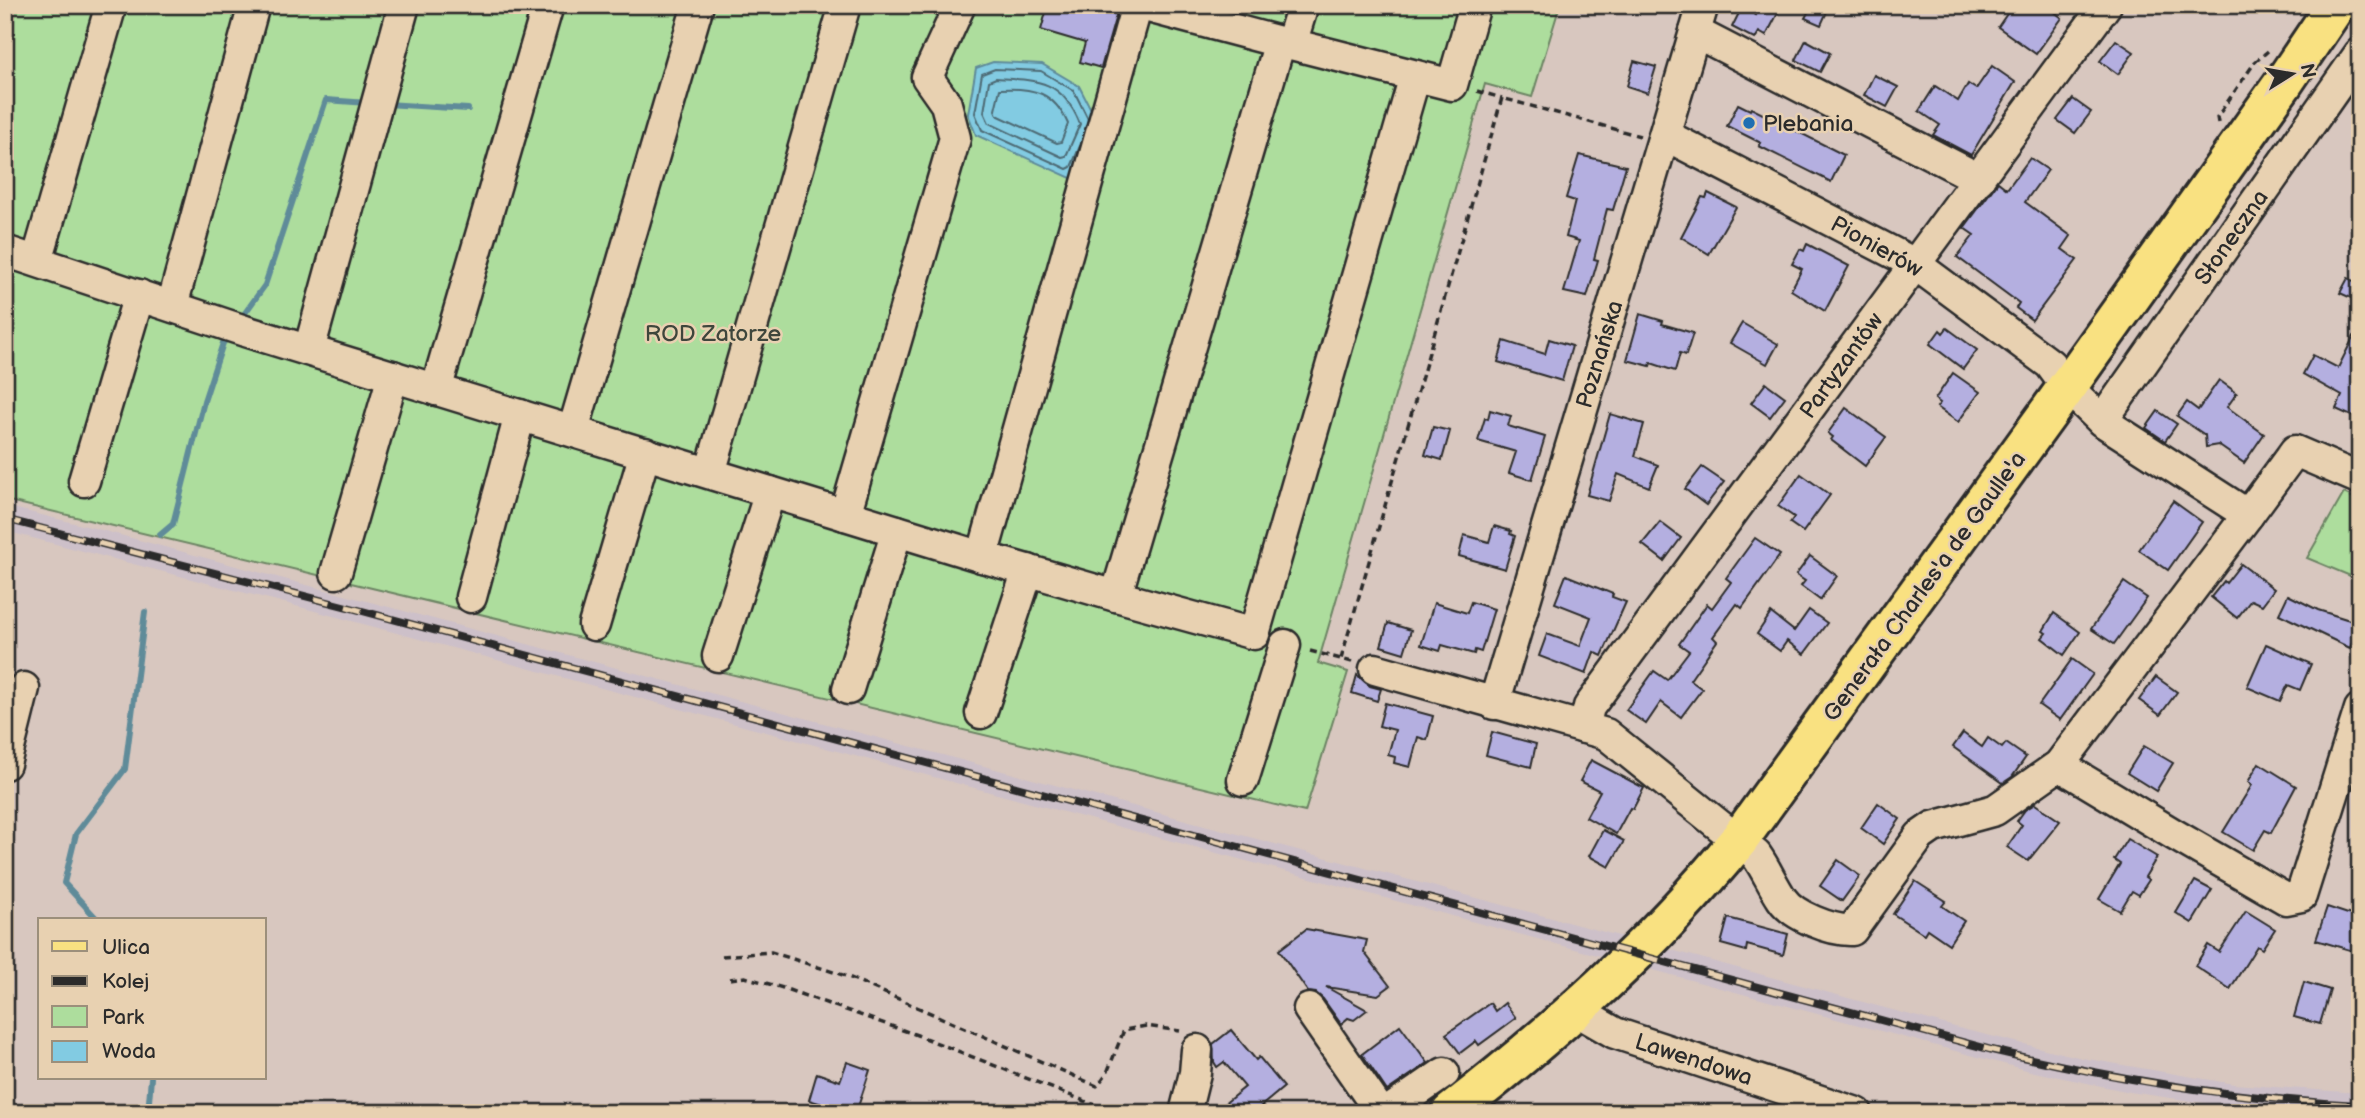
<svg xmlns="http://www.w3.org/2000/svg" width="2365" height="1118" font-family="'Balsamiq Sans',sans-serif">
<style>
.built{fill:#cdc0c9}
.green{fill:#addd9d;stroke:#6c8464;stroke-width:2}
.water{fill:#82cbe2;stroke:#5f8b99;stroke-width:2}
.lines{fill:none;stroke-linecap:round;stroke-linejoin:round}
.shore{stroke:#4e6b74;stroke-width:2}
.stream{stroke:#5f8b99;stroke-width:6}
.building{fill:#b4afe0;stroke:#2b2b2b;stroke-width:2}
.minor-casing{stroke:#2b2b2b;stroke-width:35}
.major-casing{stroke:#2b2b2b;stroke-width:44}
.path{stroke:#2b2b2b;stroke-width:3.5;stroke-dasharray:7 5;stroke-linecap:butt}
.minor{stroke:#e8d1b1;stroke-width:30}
.major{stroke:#f9e181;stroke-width:38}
.rail-casing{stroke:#2b2b2b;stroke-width:8}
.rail{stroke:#e8d1b1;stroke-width:5;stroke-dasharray:16;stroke-linecap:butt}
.poi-dot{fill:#1f6fb2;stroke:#e8d1b1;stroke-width:2.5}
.labels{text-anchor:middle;stroke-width:5;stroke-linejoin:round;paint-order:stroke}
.poi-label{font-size:23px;fill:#2b2b2b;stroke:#e8d1b1;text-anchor:start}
.street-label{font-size:23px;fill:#2b2b2b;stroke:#e8d1b1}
.park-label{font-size:23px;fill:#3e463c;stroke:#e8d1b1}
</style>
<rect width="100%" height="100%" fill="#d8c7bf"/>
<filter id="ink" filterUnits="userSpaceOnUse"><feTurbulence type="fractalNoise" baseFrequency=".0143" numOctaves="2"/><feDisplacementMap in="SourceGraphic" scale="14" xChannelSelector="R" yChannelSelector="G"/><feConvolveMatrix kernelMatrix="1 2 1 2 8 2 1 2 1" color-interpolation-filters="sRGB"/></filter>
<g filter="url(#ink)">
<g class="built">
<path d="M5 506 90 527 1623 937 1601 956 281 602 5 531Z"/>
<path d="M1664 948 1966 1030 2082 1058 2234 1084 2360 1093V1113H2288L2232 1107 2130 1092 2030 1071 1642 967Z"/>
</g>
<g class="green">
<path d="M5 5H1560L1532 97 1485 84 1318 663 1348 672 1305 812 5 500Z"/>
<path d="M2344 493 2360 501V580L2307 558Z"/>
</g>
<path class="water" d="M993 62 1042 64 1079 86 1098 123 1073 179 976 135 968 114 976 68Z"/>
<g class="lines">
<g class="shore">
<path d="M996 78C1039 80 1062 80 1080 124L1066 156 1062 157 989 123 984 112 989 81Z"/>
<path d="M1000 89C1033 87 1054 92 1068 124L1061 142 1057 143 997 115 995 110Z"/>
<path d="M1080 146 1071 167 1067 169 982 130 975 113 982 74 995 69 1041 71 1074 91 1088 119"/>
</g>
<g class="stream">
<path d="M386 104 468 109"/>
<path d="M240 320 265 285 326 100 368 103"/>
<path d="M160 535 173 524 204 401 223 343 230 335"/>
<path d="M98 920 64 883 76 834 125 769 145 612"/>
<path d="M148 1113 151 1078"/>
</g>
</g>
<g class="building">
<path d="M1048 5H1059L1091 15 1094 5 1117 12 1101 68 1080 62 1085 43 1041 30Z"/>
<path d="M1761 5 1778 13 1766 36 1759 32 1755 39 1732 27 1742 7 1756 15Z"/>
<path d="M1812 5H1830L1821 25 1805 18Z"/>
<path d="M2013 5H2046L2062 18 2036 54 1998 27Z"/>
<path d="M1806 40 1830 53 1820 72 1796 60Z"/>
<path d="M2116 40 2134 52 2118 74 2100 61Z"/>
<path d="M1634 61 1656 67 1648 93 1627 86Z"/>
<path d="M1992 66 2015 82 1971 155 1933 135 1940 125 1919 111 1935 86 1958 101 1968 84 1976 89Z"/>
<path d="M1874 75 1898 87 1887 107 1864 95Z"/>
<path d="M2073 99 2091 112 2075 133 2057 120Z"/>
<path d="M1738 104 1750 110 1751 108 1844 155 1831 182 1759 146 1761 143 1727 126Z"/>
<path d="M1579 155 1626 166 1613 210 1607 209 1594 259 1598 260 1587 297 1564 292 1579 241 1566 237 1575 201 1566 198Z"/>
<path d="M2030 158 2048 170 2025 202 2071 236 2062 249 2077 260 2032 320 2016 308 2019 303 1957 257 1974 235 1964 228 1998 182 2007 189Z"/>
<path d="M1708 193 1736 207 1709 254 1681 237 1702 197 1706 198Z"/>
<path d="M1807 244 1849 266 1825 311 1791 290 1802 269 1792 264 1800 249 1804 251Z"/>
<path d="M2348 278 2360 284V302L2340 293Z"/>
<path d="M1640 314 1663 321 1662 324 1693 333 1686 355 1680 353 1675 371 1651 363 1650 366 1627 360Z"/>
<path d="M1742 323 1778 344 1767 364 1730 343Z"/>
<path d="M2360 324V420L2336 409 2342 396 2303 374 2313 355 2338 368Z"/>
<path d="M1947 328 1977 350 1963 369 1930 344 1940 330 1943 333Z"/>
<path d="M1549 339 1572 346 1562 381 1498 362 1504 341 1545 354Z"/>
<path d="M1953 373 1980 392 1958 422 1937 407 1940 403 1935 399Z"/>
<path d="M2219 380 2237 393 2227 407 2264 434 2244 463 2218 445 2206 447 2205 435 2177 416 2187 402 2198 410Z"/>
<path d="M1766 383 1785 397 1770 417 1751 403Z"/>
<path d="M1846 408 1886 437 1865 466 1831 440 1833 437 1828 433Z"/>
<path d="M1490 410 1511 416 1508 426 1545 437 1532 480 1509 473 1516 452 1478 441 1485 418 1488 419Z"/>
<path d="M2158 411 2177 424 2165 441 2146 428Z"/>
<path d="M1610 414 1644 424 1635 456 1658 465 1649 487 1618 474 1609 501 1587 495Z"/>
<path d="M1433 427 1450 431 1442 460 1425 455Z"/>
<path d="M1702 467 1724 482 1706 505 1685 489Z"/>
<path d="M1801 474 1830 495 1803 532 1790 523 1794 517 1778 506Z"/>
<path d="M2173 501 2202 522 2168 570 2139 550Z"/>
<path d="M1660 522 1681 538 1664 561 1642 544Z"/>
<path d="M1494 526 1511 531 1510 534 1515 536 1505 569 1459 556 1464 535 1489 542Z"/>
<path d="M1755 538 1780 555 1742 608 1737 604 1713 637 1717 641 1690 680 1702 689 1681 717 1661 702 1646 724 1626 710 1654 671 1667 680 1689 651 1679 644 1707 604 1712 608 1731 582 1726 578Z"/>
<path d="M1810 556 1837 576 1820 600 1801 586 1805 581 1796 575Z"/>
<path d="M2241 564 2274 589 2262 605 2251 600 2237 618 2211 597 2224 581 2226 583Z"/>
<path d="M1566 575 1613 594 1612 597 1626 602 1602 656 1594 652 1586 674 1539 656 1547 634 1580 646 1591 617 1555 603Z"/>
<path d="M2124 582 2147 598 2114 644 2091 629Z"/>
<path d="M2288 595 2318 610 2359 623 2350 648 2279 614Z"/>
<path d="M1471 602 1494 609 1481 652 1475 650 1474 654 1442 645 1440 651 1421 645 1434 603 1467 613Z"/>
<path d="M1809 610 1827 623 1804 654 1787 641 1780 651 1757 634 1771 613 1794 631Z"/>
<path d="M2054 613 2080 632 2064 655 2042 638 2046 633 2043 631Z"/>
<path d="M1388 623 1411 630 1404 653 1381 646Z"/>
<path d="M2266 644 2311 664 2300 690 2288 685 2280 701 2247 687Z"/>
<path d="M2072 659 2093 674 2060 720 2039 705Z"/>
<path d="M1357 675 1370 686 1381 689 1377 701 1352 693Z"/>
<path d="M2156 677 2177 692 2160 715 2139 700Z"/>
<path d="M1385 703 1433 716 1427 740 1418 737 1410 767 1394 763 1395 757 1388 755 1395 730 1379 726Z"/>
<path d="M1492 732 1536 744 1531 767 1486 755Z"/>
<path d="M1963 733 1982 747 1988 738 2002 748 2006 743 2026 757 2012 777 2003 783 1953 747Z"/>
<path d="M2144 746 2173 763 2156 791 2127 773Z"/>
<path d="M1591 760 1644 788 1633 809 1630 808 1616 834 1586 817 1600 791 1580 781Z"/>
<path d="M2259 763 2296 786 2271 833 2265 830 2253 850 2223 832 2252 785 2248 782Z"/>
<path d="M1878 803 1900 819 1883 844 1861 828Z"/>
<path d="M2035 804 2060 821 2028 861 2007 847 2022 825 2017 821 2025 810Z"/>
<path d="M1603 830 1624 841 1609 867 1589 856Z"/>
<path d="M2127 839 2157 857 2145 877 2149 880 2139 895 2132 891 2120 911 2099 899 2120 864 2114 860Z"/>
<path d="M1838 860 1860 876 1842 901 1820 886Z"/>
<path d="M1915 881 1946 901 1942 906 1964 921 1949 944 1927 929 1924 934 1893 914Z"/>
<path d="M2195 881 2212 890 2192 923 2176 913Z"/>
<path d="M2327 907 2360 918V953L2316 940Z"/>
<path d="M2246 911 2275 929 2262 949 2257 946 2230 989 2195 966 2208 945 2219 952Z"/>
<path d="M1728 918 1788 934 1783 955 1747 945 1746 951 1721 944Z"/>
<path d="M1306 929 1367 940 1364 952 1390 986 1378 995 1326 987 1367 1010 1354 1020 1348 1018 1341 1024 1323 999 1316 993 1308 992 1279 950Z"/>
<path d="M2304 982 2330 990 2320 1024 2294 1017Z"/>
<path d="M1490 1003 1495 1011 1505 1003 1516 1018 1479 1045 1476 1041 1460 1053 1446 1034Z"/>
<path d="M1400 1025 1428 1063 1387 1091 1362 1054Z"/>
<path d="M1231 1030 1256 1060 1259 1057 1284 1087 1253 1113H1213L1245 1087 1224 1062 1217 1067 1214 1062 1213 1044Z"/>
<path d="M847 1062 870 1070 856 1113H830L832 1107 809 1100 817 1073 840 1081Z"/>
</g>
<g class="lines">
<g class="minor-casing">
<g id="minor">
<path d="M1141 5 1280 42"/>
<path d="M1303 5 1291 44 1452 85 1475 5"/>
<path d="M1695 32 1979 179"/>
<path d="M1291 44 1280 42 1116 596 1254 634 1415 76"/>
<path d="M1665 135 1915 264 2050 364 2067 387 2102 421 2248 515 2295 451 2358 478 2360 473"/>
<path d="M5 251 245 331 982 557"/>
<path d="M37 261 111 5"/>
<path d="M172 306 254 5"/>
<path d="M309 350 404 5"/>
<path d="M436 390 548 5"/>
<path d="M2102 421 2360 53"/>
<path d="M573 431 698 5"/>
<path d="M710 473 845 5"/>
<path d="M84 481 139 295"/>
<path d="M845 515 955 138 946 104 927 77 960 5"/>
<path d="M336 573 393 376"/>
<path d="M1116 596 982 557 1137 5"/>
<path d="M471 597 520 415"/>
<path d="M594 625 645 453"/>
<path d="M718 656 770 492"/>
<path d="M1375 669 1606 734 1756 855C1766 869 1772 884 1782 899 1793 916 1832 931 1852 930L1920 836 1933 827 1995 810 2059 765 2248 515"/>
<path d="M848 689 897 531"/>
<path d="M1494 704 1703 5"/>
<path d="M981 713 1028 570"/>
<path d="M1584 728 1589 707 2106 5"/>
<path d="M5 764 24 688"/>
<path d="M2059 765 2175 835 2286 899 2301 896 2360 709"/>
<path d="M1243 780 1285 645"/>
<path d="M1309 1009 1381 1113"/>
<path d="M1575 1010 1615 1033 1857 1113"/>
<path d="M1185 1113 1195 1073 1197 1050"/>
<path d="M1386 1113 1444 1073"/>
</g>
</g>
<g class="major-casing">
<path id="major" d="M1451 1113C1557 1030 1653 945 1738 841L2067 387 2282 85 2336 5"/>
</g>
<g class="path">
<path d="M1477 91 1502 98"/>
<path d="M2218 123 2217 117 2255 62 2268 51"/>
<path d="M1310 651 1341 659"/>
<path d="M1352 662 1341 659 1502 98 1640 136"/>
<path d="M722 956 771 952 846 976 1097 1086 1107 1073 1124 1030 1146 1026 1180 1031"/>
<path d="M730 979 745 977 783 988 917 1035 1115 1113"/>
</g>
<use href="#minor" class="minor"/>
<use href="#major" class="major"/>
<g class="rail-casing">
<path id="rail" d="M5 519 355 609 1992 1050C2113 1079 2235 1099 2360 1105"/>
</g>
<use href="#rail" class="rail"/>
</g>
</g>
<circle class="poi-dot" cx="1749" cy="123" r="7"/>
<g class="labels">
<g class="poi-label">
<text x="1763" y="131">Plebania</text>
</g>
<g class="street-label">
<text transform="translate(2231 237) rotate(-55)" y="8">Słoneczna</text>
<text transform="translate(1877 246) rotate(29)" y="8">Pionierów</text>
<text transform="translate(1599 354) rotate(-73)" y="8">Poznańska</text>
<text transform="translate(1841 365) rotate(-54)" y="8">Partyzantów</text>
<text transform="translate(1924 586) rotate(-54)" y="8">Generała Charles'a de Gaulle'a</text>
<text transform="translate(1694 1059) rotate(18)" y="8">Lawendowa</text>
</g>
<g class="park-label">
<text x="713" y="341">ROD Zatorze</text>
</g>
</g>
<rect width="2365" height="1118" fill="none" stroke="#e8d1b1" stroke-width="28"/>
<rect x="14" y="14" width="2337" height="1090" fill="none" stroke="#2b2b2b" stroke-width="2.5" filter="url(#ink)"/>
<rect x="38" y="918" width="228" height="161" fill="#e8d1b1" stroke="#9c8f7b" stroke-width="2"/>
<rect x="52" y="941" width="35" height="10" fill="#f9e181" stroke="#9c8f7b" stroke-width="2"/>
<text x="102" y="954" font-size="21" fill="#2b2b2b">Ulica</text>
<rect x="52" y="976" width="35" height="10" fill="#2b2b2b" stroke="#9c8f7b" stroke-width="2"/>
<text x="102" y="988" font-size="21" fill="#2b2b2b">Kolej</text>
<rect x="52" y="1006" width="35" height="21" fill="#addd9d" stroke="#9c8f7b" stroke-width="2"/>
<text x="102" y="1024" font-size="21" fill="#2b2b2b">Park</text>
<rect x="52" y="1041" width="35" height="21" fill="#82cbe2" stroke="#9c8f7b" stroke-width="2"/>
<text x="102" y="1058" font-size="21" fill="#2b2b2b">Woda</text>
<g transform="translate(2292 74) rotate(79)" stroke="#e8d1b1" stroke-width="5" paint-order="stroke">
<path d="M0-5L12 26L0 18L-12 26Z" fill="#2b2b2b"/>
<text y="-10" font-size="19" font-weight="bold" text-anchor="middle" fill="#2b2b2b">N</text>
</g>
</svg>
